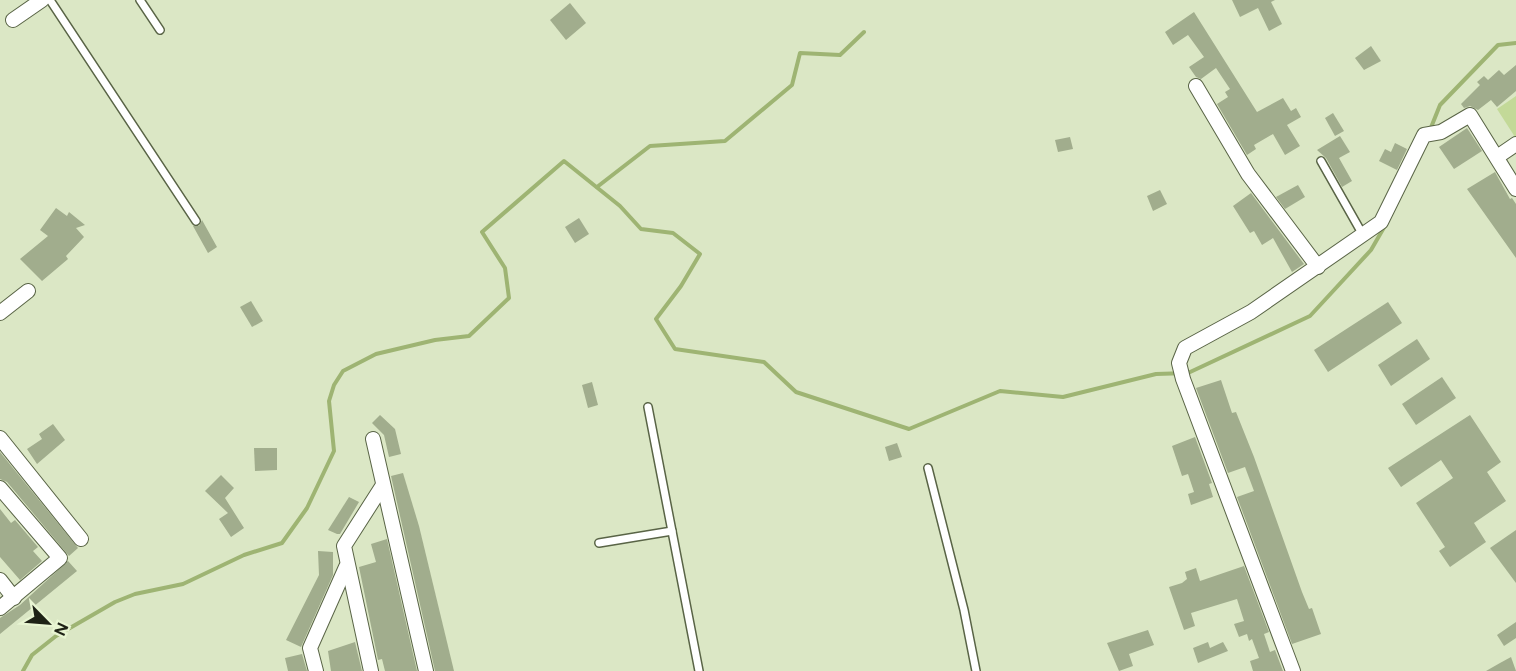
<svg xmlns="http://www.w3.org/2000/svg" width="1516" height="671" font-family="Figtree,sans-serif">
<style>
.green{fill:#c3d998}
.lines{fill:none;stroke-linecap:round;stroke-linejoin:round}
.stream{stroke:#9eb473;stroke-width:4}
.building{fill:#a1ad8d}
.service-casing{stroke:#596446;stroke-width:10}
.minor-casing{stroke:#596446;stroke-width:16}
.service{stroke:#fff;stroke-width:7}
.minor{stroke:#fff;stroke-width:14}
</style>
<rect width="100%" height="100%" fill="#dbe7c5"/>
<path class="green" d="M1516 96V136L1515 137 1497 109Z"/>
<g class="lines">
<g class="stream">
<path d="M1430 130 1440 105 1498 45 1516 43"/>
<path d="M597 187 650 146 725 141 792 85 800 53 840 55 864 32"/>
<path d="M23 671 32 655 56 636 115 602 135 594 183 584 244 555 282 543 307 508 334 451 329 401 334 385 343 371 376 354 435 340 469 336 509 298 505 268 482 232 564 161 620 206 641 229 673 233 700 254 681 286 656 319 675 349 764 362 796 392 909 429 1000 391 1063 397 1156 374 1188 373 1310 316 1371 250 1386 224"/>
</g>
</g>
<g class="building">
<path d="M1232 0H1275L1271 2 1282 24 1269 31 1258 8 1240 17Z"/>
<path d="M570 3 586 23 566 40 550 20Z"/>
<path d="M1194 12 1257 112 1283 98 1291 111 1296 108 1301 117 1287 125 1300 146 1285 155 1273 134 1254 145 1256 149 1247 155 1217 104 1228 97 1225 92 1230 89 1216 68 1201 79 1196 77 1189 67 1204 57 1188 35 1173 45 1165 32Z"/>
<path d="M1371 46 1381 61 1364 70 1355 58Z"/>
<path d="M1516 65V91L1497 107 1491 100 1478 110 1470 106 1464 108 1461 104 1480 85 1477 82 1484 76 1488 80 1499 70 1504 75Z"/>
<path d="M1333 113 1344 131 1335 136 1325 118Z"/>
<path d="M1467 128 1482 151 1454 169 1439 147Z"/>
<path d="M1340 136 1350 152 1339 158 1352 181 1342 187 1326 158 1317 150Z"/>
<path d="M1070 137 1073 149 1058 152 1055 140Z"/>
<path d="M1395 143 1407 149 1397 170 1379 161 1385 149 1391 152Z"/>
<path d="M1495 172 1510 199 1512 198 1516 204V258L1467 189Z"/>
<path d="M1298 185 1305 197 1285 209 1276 197Z"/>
<path d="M1160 190 1167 204 1153 211 1147 196Z"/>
<path d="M1251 193 1304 264 1292 272 1273 238 1262 245 1254 231 1250 233 1233 206Z"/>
<path d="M56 208 67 216 69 212 85 225 76 228 84 237 66 256 68 259 42 281 20 259 48 236 40 230Z"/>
<path d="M579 218 589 234 575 243 565 227Z"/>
<path d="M202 220 217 247 208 253 193 226H199Z"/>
<path d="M251 301 263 321 252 327 240 307Z"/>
<path d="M1388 302 1402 323 1328 372 1314 350Z"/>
<path d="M1417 339 1430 359 1391 386 1378 365Z"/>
<path d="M1442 377 1456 398 1416 425 1402 404Z"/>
<path d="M1221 380 1232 413 1236 412 1254 457 1302 592 1309 609 1312 608 1321 634 1292 644 1237 497 1254 491 1245 467 1228 473 1196 388Z"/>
<path d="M592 382 598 405 588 408 582 385Z"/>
<path d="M380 415 395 429 401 454 389 457 384 435 372 423Z"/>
<path d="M1470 415 1501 462 1487 472 1506 501 1474 523 1486 542 1450 567 1439 551 1445 547 1416 503 1453 478 1441 460 1401 487 1388 468Z"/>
<path d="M53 424 65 440 37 464 27 449 42 439 39 434Z"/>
<path d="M1195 437 1212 483 1209 484 1213 497 1191 505 1188 494 1194 492 1188 474 1182 476 1172 446Z"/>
<path d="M897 443 902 457 889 461 885 447Z"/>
<path d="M254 448H277V470L255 471Z"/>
<path d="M0 452 78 548 69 556 7 482 0 479Z"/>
<path d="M403 473 419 526 454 671H435L391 476Z"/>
<path d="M221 475 234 488 225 498 244 528 231 537 219 519 228 513 205 491Z"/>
<path d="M349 497 359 502 340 534H337L328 530Z"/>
<path d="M0 509 11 523 15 520 38 547 33 551 42 561 20 580 0 557Z"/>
<path d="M1516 530V583L1490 548Z"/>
<path d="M387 539 417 671H385L382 659 378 660 359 567 376 562 371 544Z"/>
<path d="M318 551 333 552V575L301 647 286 640 319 575Z"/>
<path d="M68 561 77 571 0 634V618L20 605Z"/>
<path d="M1244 566 1269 632 1264 634 1270 652 1275 650 1283 671H1253L1250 661 1259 658 1252 639 1249 641 1247 634 1239 637 1234 624 1244 621 1237 599 1191 613 1195 626 1184 630 1169 587 1182 583 1187 579 1185 572 1196 568 1200 581Z"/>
<path d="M1516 622V638L1504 646 1497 635Z"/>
<path d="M1148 630 1154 645 1129 654 1133 666 1119 671 1107 643Z"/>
<path d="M355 642 362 671H331L328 651Z"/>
<path d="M1208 642 1210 648 1223 642 1228 651 1198 663 1193 648Z"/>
<path d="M302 654 307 671H288L285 658Z"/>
<path d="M1511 657 1516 671H1486L1500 663Z"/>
</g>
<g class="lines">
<g class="service-casing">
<g id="service">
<path d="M50 0 196 221"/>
<path d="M140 0 160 30"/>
<path d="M1321 161 1363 235"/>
<path d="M648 407 699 671"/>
<path d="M928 468 964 610 976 671"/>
<path d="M599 543 672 531"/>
</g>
</g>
<g class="minor-casing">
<g id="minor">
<path d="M13 20 42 0"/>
<path d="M1196 86 1248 174 1318 267"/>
<path d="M1497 157 1516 144"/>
<path d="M0 313 28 291"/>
<path d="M0 438 81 539"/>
<path d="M373 439 426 671"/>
<path d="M0 488 60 558 0 608"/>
<path d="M0 580 14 598"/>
<path d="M316 671 310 648 346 567"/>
<path d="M371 671 344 546 383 485"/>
<path d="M1293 671 1183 379 1179 363 1185 348 1251 312 1381 222 1424 135 1441 132 1470 115 1516 189"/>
</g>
</g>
<use href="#service" class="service"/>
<use href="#minor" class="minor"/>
</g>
<g transform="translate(48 623) rotate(115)" stroke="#e8f5d2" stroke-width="4.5" paint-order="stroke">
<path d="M0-4.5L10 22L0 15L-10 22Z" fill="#1e2216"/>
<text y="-9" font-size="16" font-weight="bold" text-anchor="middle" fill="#1e2216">N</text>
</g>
</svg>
